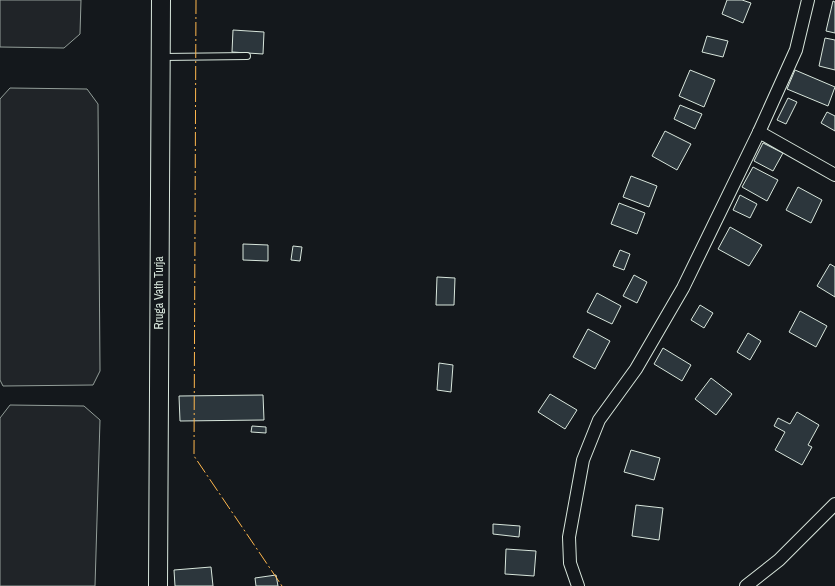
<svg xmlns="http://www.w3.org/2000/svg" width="835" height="586" font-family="'Archivo Narrow',sans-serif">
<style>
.green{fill:#202428;stroke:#939e99}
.building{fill:#2c363c;stroke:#d8e6dc}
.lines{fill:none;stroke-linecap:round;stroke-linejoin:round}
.lane-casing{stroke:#d8e6dc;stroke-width:8}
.street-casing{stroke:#d8e6dc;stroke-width:14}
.secondary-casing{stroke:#d8e6dc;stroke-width:20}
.lane{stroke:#14181c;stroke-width:6}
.street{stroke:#14181c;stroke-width:12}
.secondary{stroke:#14181c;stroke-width:18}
.power{stroke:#ffb74d;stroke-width:1;stroke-dasharray:14 3 2 3;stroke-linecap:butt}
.labels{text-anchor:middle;stroke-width:3;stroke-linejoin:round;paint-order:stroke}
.street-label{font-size:12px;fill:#d8e6dc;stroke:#14181c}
</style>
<rect width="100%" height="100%" fill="#14181c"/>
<g class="green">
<path d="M0 0H81L80 34 64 48 0 47Z"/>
<path d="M10 88 87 89 98 104 100 371 93 385 3 386 0 380V99Z"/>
<path d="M10 405 84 406 100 420 95 586H0V418Z"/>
</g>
<g class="building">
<path d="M727 0H742L751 3 743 23 722 14Z"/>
<path d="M833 1 835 2V33L826 31Z"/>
<path d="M233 30 264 32 263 54 232 52Z"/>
<path d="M707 36 728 41 723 57 702 52Z"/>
<path d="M825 38 835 40V70L819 66Z"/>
<path d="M690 70 715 80 704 107 679 96Z"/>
<path d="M795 70 835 87 828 106 787 89Z"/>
<path d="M788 98 797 102 786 124 777 120Z"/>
<path d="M680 105 702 114 695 129 674 119Z"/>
<path d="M827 112 835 116V131L821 123Z"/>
<path d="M665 131 691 144 677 170 652 156Z"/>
<path d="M763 143 783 153 773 171 754 161Z"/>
<path d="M753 167 778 180 767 201 742 187Z"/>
<path d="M631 176 657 186 649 207 623 197Z"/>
<path d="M798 187 822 200 811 223 786 210Z"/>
<path d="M740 195 757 204 750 218 733 210Z"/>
<path d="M619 203 645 213 637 234 611 224Z"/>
<path d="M730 227 762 245 749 266 718 249Z"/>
<path d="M243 244 268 245V261L243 260Z"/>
<path d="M293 246 302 247 300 261 291 260Z"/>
<path d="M620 250 630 254 624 270 613 266Z"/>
<path d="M830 264 835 267V297L817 286Z"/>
<path d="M634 275 647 282 637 303 623 296Z"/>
<path d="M437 277 455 278 454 305H436Z"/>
<path d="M597 293 621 306 612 324 587 312Z"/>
<path d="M700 305 713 313 704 328 691 320Z"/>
<path d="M800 311 827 326 816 347 789 332Z"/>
<path d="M588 329 610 341 595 369 573 357Z"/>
<path d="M748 333 761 341 750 360 737 352Z"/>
<path d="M663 348 691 365 682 381 654 364Z"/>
<path d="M439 363 453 365 451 392 437 390Z"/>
<path d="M711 378 732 394 716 415 695 399Z"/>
<path d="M550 394 577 410 565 429 538 412Z"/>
<path d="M263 395 264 420 180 421 179 396Z"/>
<path d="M797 412 819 425 808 445 812 447 802 465 775 450 785 432 774 426 778 418 790 424Z"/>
<path d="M252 426 266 427V433L251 432Z"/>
<path d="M631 450 660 458 654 480 624 472Z"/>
<path d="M636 505 663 508 659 540 632 536Z"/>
<path d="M493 524 520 526 519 537 493 534Z"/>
<path d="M506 549 536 551 534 576 505 574Z"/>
<path d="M211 567 213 586H175L174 570Z"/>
<path d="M276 575 278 586H256L255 578Z"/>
</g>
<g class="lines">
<g class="lane-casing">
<path id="lane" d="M163 57 247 56"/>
</g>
<g class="street-casing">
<g id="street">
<path d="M759 132 835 175"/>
<path d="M578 586 570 563 569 537 583 460 599 420 636 369 683 288 759 132 796 50 808 0"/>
<path d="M746 586 779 560 835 504"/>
</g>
</g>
<g class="secondary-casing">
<path id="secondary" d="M158 586 161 0"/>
</g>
<use href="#lane" class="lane"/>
<use href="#street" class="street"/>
<use href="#secondary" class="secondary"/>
<path class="power" d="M196 0 194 456 282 586"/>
</g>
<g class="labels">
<g class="street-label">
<text transform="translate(159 293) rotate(-90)" y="4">Rruga Vath Turja</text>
</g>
</g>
</svg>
